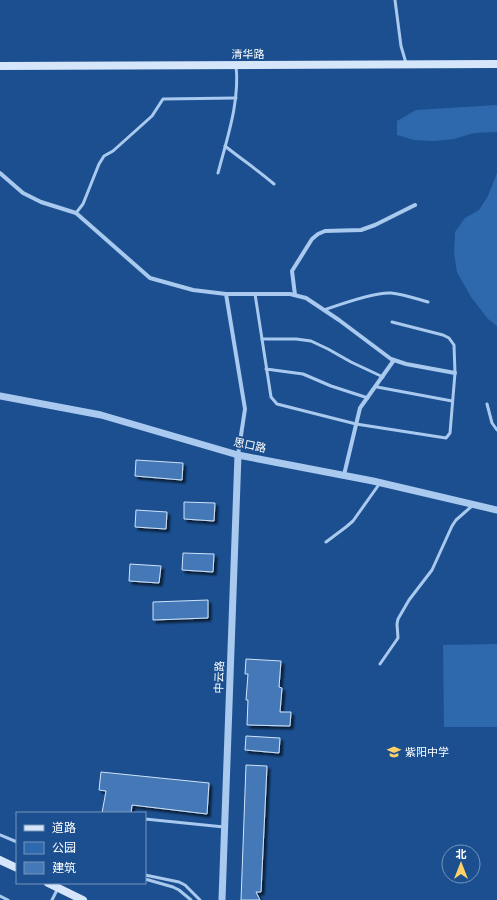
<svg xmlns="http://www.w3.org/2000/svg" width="497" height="900" font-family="Arial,'Noto Sans SC',sans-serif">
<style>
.green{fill:#2e69ad}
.building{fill:#4478b7;stroke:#cfe3fa;filter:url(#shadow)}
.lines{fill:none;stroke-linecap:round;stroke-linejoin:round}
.service{stroke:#a9c9ee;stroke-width:3}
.minor{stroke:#a9c9ee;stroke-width:4}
.tertiary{stroke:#a9c9ee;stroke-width:7}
.secondary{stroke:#d6e6fa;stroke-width:8}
.labels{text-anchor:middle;stroke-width:4;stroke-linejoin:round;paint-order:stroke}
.street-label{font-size:11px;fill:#fff;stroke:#1b4f8f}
.poi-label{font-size:11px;fill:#fff;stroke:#1b4f8f;text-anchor:start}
</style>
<defs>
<filter id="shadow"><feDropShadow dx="3" dy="3" stdDeviation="1" flood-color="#0009"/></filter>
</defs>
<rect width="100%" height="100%" fill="#1b4f8f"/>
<g class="green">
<path d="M497 105V132L474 133 454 139 433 141 414 140 397 135V121L416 110Z"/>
<path d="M497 173V326L488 319 471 297 457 272 454 253 455 232 465 218 479 210 488 196Z"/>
<path d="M497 644V727H444L443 645Z"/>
</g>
<g class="building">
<path d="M136 460 183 463 182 480 135 476Z"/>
<path d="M184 502 215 503 214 521 184 519Z"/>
<path d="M136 510 167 512 166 529 135 527Z"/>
<path d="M183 553 214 554 213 572 182 570Z"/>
<path d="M130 564 161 566 159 583 129 581Z"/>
<path d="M208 600V618L153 620V602Z"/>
<path d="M246 659 281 661 279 687 282 688 280 712H291L290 726 247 725 248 700H246L248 674H245Z"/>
<path d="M246 736 280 738 279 753 245 750Z"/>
<path d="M246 765 267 766 261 892H256L260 900H241Z"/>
<path d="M101 772 209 783 207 814 132 805 131 813H102L106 791 99 790Z"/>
</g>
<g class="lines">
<g class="service">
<path d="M395 0 401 46 406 63"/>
<path d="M225 146C241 159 258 170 274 184"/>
<path d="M218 173C227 138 240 102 236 65"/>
<path d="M76 213 83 204 99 164 104 156 113 151 152 116 163 99 236 98"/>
<path d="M255 294 271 397 277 404 356 424 446 438 450 433 455 373 454 345 449 338 443 335 392 322"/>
<path d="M324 310C341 304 374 292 391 293 403 294 417 299 428 302"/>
<path d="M262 339H296L311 341 328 349 351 362 383 377"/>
<path d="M266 369 303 374 331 386 368 398"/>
<path d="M377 387 452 401"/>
<path d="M487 404 492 423 497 430"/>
<path d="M326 542 346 527 353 521 380 483"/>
<path d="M380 664 398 638 397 624 398 619 409 600 432 570 452 526 456 520 472 506"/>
<path d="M145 819 224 827"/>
<path d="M0 835 17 842"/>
<path d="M145 875 179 882 185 885 200 900"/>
<path d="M145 879 173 887 179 890 191 900"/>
<path d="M0 896 8 900"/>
<path d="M52 900 58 888"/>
</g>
<g class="minor">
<path d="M0 173 23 193 41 202 76 213 150 278 193 290 226 294 245 409 238 455"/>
<path d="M226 294H290L306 298 339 320 391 359 406 364 455 373"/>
<path d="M295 295 292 271 312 239 318 234 325 231 361 230 375 225 415 205"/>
<path d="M344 475 360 408 394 360"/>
</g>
<g class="tertiary">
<path d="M0 396 101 415 238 455 373 481 497 510"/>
<path d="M222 900 238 455"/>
</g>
<g class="secondary">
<path d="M0 66 497 64"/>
<path d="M0 860 17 868"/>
<path d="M48 883 83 900"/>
</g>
</g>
<defs>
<g id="school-bare" transform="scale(1.08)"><path d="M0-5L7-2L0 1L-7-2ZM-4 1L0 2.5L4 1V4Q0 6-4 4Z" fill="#ffd166" stroke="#1b4f8f" stroke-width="2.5" paint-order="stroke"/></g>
</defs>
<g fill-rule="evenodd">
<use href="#school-bare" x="394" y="752"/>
</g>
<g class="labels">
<g class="street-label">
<text x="248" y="58">清华路</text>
<text transform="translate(250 445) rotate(12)" y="4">思口路</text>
<text transform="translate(219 677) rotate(-88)" y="4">中云路</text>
</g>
<g class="poi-label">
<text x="405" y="756">紫阳中学</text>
</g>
</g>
<rect x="16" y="812" width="130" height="72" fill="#1b4f8f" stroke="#7695bc"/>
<rect x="24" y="825" width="20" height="6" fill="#d6e6fa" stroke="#7695bc"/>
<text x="52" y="832" font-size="12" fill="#ffffff">道路</text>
<rect x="24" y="842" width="20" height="12" fill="#2e69ad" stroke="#7695bc"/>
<text x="52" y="852" font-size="12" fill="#ffffff">公园</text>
<rect x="24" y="862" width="20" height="12" fill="#4478b7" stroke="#7695bc"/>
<text x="52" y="872" font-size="12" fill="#ffffff">建筑</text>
<g transform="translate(461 864)"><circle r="19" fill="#1b4f8f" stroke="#7695bc"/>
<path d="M0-3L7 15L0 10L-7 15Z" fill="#ffd166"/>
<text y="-6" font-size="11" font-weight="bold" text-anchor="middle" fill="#ffffff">北</text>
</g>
</svg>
